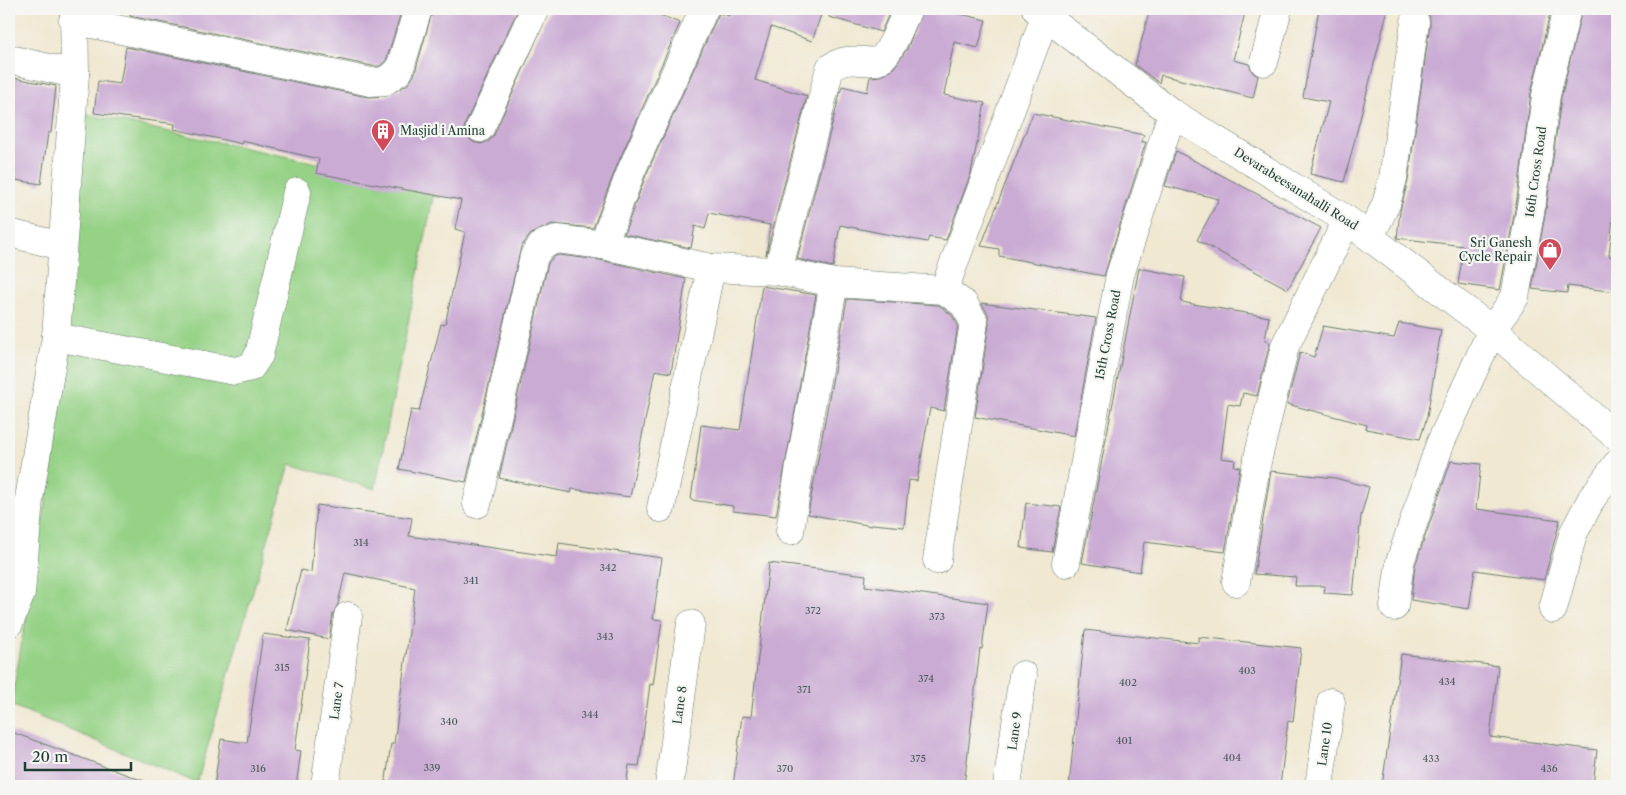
<svg xmlns="http://www.w3.org/2000/svg" width="1626" height="795" font-family="'Libre Caslon Text',serif">
<style>
.green{fill:#95d286;stroke:#5a885d}
.building{fill:#caabd4}
.lines{fill:none;stroke-linecap:round;stroke-linejoin:round}
.minor-casing{stroke:#68796b;stroke-width:29}
.minor{stroke:#fff;stroke-width:28}
.labels{text-anchor:middle;stroke-width:4.5;stroke-linejoin:round;paint-order:stroke}
.number-label{font-size:10px;fill:#4a585c}
.poi-label{font-size:12px;fill:#1f3d34;stroke:#f6f6f2;text-anchor:start}
.street-label{font-size:12px;fill:#1f3d34;stroke:#f6f6f2}
</style>
<rect width="100%" height="100%" fill="#f6f6f2"/>
<filter id="ink" filterUnits="userSpaceOnUse"><feTurbulence type="fractalNoise" baseFrequency=".02" numOctaves="2"/><feDisplacementMap in="SourceGraphic" scale="10" xChannelSelector="R" yChannelSelector="G"/><feConvolveMatrix kernelMatrix="1 2 1 2 8 2 1 2 1" color-interpolation-filters="sRGB"/></filter>
<filter id="wash" filterUnits="userSpaceOnUse"><feTurbulence type="fractalNoise" baseFrequency=".0096" numOctaves="4" result="noise"/><feDisplacementMap in="SourceGraphic" scale="20" xChannelSelector="R" yChannelSelector="G"/><feGaussianBlur stdDeviation="1.12" result="paint"/><feColorMatrix in="noise" values="0 0 0 0 0 0 0 0 0 0 0 0 0 0 0 0 0 1.4 0 .05"/><feComposite in="paint" operator="in"/></filter>
<g filter="url(#wash)">
<rect width="100%" height="100%" fill="#f0e8d1"/>
<path class="green" d="M85 114 435 188 375 489 290 464 197 783 11 705 57 436Z"/>
<g id="blocks">
<g class="building">
<path d="M131 9H402L386 61 380 66H372L130 16Z"/>
<path d="M433 9H518L466 122 464 129 467 137 473 142 481 144 489 141 494 135 550 9H645L680 23 618 163 593 228 552 224 531 234 521 247 466 482 399 469 411 410 419 411 441 324 445 325 465 232 455 229 461 200 316 173 319 159 242 141V144L174 129 175 124 94 113 98 81 120 84 126 47 368 97 387 96 408 84 414 76Z"/>
<path d="M731 9H823L812 41 771 27 755 80 807 96 766 255 770 225 709 213 705 229 695 226 691 248 624 234 646 175 719 13 729 16Z"/>
<path d="M830 9H891L881 32 829 17Z"/>
<path d="M923 9H939L986 20 978 48 954 42 944 95 985 103 971 173 946 240 929 237 927 242 840 225 833 267 797 259 842 86 867 92 870 77 881 76 893 69 907 49Z"/>
<path d="M1150 9H1246L1233 60 1249 64 1253 73 1258 76 1253 98 1161 75 1159 83 1135 65Z"/>
<path d="M1319 9H1388L1344 182 1310 174 1329 102 1303 97Z"/>
<path d="M1424 9H1551L1531 93 1517 199 1500 290 1458 284 1464 246 1397 238 1400 211 1408 181 1430 24V17Z"/>
<path d="M1582 9H1617V177L1609 256 1617 257V292L1568 286 1567 293 1532 289 1547 203 1561 98Z"/>
<path d="M9 77 56 86 51 133H48L41 184 9 179Z"/>
<path d="M1033 113 1144 135 1142 142H1146L1104 276 999 256V249L981 246Z"/>
<path d="M1176 151 1321 228 1288 289 1197 240 1219 199 1165 186Z"/>
<path d="M559 255 600 260 686 279 671 373 655 370 630 497 572 489 571 493 499 478 548 263 553 257Z"/>
<path d="M1139 268 1185 277 1181 302 1269 317 1265 340 1270 342 1257 396 1243 393 1240 406 1228 404 1221 458 1235 460 1234 466 1240 467 1225 552 1144 542 1140 572 1082 563Z"/>
<path d="M762 286 816 295 776 516 733 511V506L691 500 701 425 740 430Z"/>
<path d="M847 299 939 305 952 315 958 325 944 411 930 408 917 481 909 480 904 527 872 524V526L808 514Z"/>
<path d="M981 303 1096 318 1074 436 975 417 989 324 988 314Z"/>
<path d="M1399 323 1441 330 1427 417 1420 439 1366 429 1367 425 1287 404 1300 352 1314 357 1323 326 1394 338Z"/>
<path d="M1451 461 1481 464 1476 509 1560 520 1544 580 1475 570 1469 609 1411 600 1415 566Z"/>
<path d="M1271 471 1335 478 1369 487 1361 516 1353 595 1324 593 1325 586H1295L1296 577 1254 574Z"/>
<path d="M1026 503 1061 507 1052 552 1021 548Z"/>
<path d="M317 505 412 518 409 536 557 557 559 543 662 558 653 619 662 620 653 685 650 684 639 766 629 765 626 786H385L391 744H394L415 588 345 573 338 604 333 614 329 639 287 630 301 570 311 572Z"/>
<path d="M769 563 866 575 865 586 988 603 982 649 980 648 964 786H733L742 716 751 717Z"/>
<path d="M1085 630 1199 643V637L1301 648 1293 722 1288 721 1280 786H1069Z"/>
<path d="M263 634 310 640 295 750 301 751 296 786H214L221 739 247 743Z"/>
<path d="M1401 654 1498 666 1490 737 1597 750 1593 786H1382Z"/>
<path d="M9 731 149 783V786H9Z"/>
</g>
</g>
</g>
<g filter="url(#ink)">
<use href="#blocks" fill-opacity="0" stroke="#68796b" stroke-width="1"/>
<g class="lines">
<g class="minor-casing">
<g id="minor">
<path d="M1036 9 1172 113 1347 220 1492 330 1617 437"/>
<path d="M73 20 371 82 385 81 399 71 418 9"/>
<path d="M9 59 75 74"/>
<path d="M1264 62 1278 9"/>
<path d="M480 128 535 9"/>
<path d="M9 233 62 246"/>
<path d="M1370 237 1386 204 1393 179 1415 22"/>
<path d="M603 245 632 169 704 9"/>
<path d="M778 271 830 68C851 52 872 68 882 58 892 50 902 21 908 9"/>
<path d="M944 290 1045 17"/>
<path d="M56 337 235 371 251 367 259 355 297 192"/>
<path d="M477 504 534 256 543 244 557 239 603 245 711 268 778 271 834 283 944 290 964 304 974 322 937 560"/>
<path d="M661 508 711 268"/>
<path d="M790 531 800 465 834 283"/>
<path d="M1066 563 1120 275 1172 113"/>
<path d="M1236 582 1256 466 1285 346 1347 220"/>
<path d="M1394 607 1400 562 1440 444 1492 330 1515 297 1532 201 1546 95 1567 9"/>
<path d="M1553 609 1573 534 1592 498 1617 464"/>
<path d="M9 623 21 593 29 499 56 337 75 74 74 9"/>
<path d="M325 786 348 616"/>
<path d="M669 786 691 624"/>
<path d="M1007 786 1023 675"/>
<path d="M1319 786 1331 702"/>
</g>
</g>
<use href="#minor" class="minor"/>
</g>
</g>
<defs>
<g id="building-pin" transform="scale(1.25)"><path d="M0 17L-7.5 6A9.5 9.5 0 1 1 7.5 6Z" fill="#d1495b" stroke="#f6f6f2"/><path d="M-4-6H4V6H1V3H-1V6H-4ZM-2.5-4.3h1.7v1.8h-1.7ZM.8-4.3h1.7v1.8H.8ZM-2.5-1h1.7V.8h-1.7ZM.8-1h1.7V.8H.8Z" fill="#fff"/></g>
<g id="shop-pin" transform="scale(1.25)"><path d="M0 17L-7.5 6A9.5 9.5 0 1 1 7.5 6Z" fill="#d1495b" stroke="#f6f6f2"/><path d="M-5-2.5h2.3a2.7 3.5 0 0 1 5.4 0H5L5.5 6h-11ZM-1.5-2.5h3a1.5 2.3 0 0 0-3 0Z" fill="#fff"/></g>
</defs>
<g fill-rule="evenodd">
<use href="#building-pin" x="383" y="131"/>
<use href="#shop-pin" x="1550" y="250"/>
</g>
<g class="labels">
<g class="number-label">
<text x="361" y="546">314</text>
<text x="608" y="571">342</text>
<text x="471" y="584">341</text>
<text x="813" y="614">372</text>
<text x="937" y="620">373</text>
<text x="605" y="640">343</text>
<text x="282" y="671">315</text>
<text x="1247" y="674">403</text>
<text x="926" y="682">374</text>
<text x="1447" y="685">434</text>
<text x="1128" y="686">402</text>
<text x="804" y="693">371</text>
<text x="590" y="718">344</text>
<text x="449" y="725">340</text>
<text x="1124" y="744">401</text>
<text x="1232" y="761">404</text>
<text x="918" y="762">375</text>
<text x="1431" y="762">433</text>
<text x="432" y="771">339</text>
<text x="258" y="772">316</text>
<text x="785" y="772">370</text>
<text x="1549" y="772">436</text>
</g>
<g class="poi-label">
<text x="400" y="135">Masjid i Amina</text>
<text x="1532" y="247" text-anchor="end">Sri Ganesh<tspan x="1532" dy="14">Cycle Repair</tspan></text>
</g>
<g class="street-label">
<text transform="translate(1536 172) rotate(-82)" y="4">16th Cross Road</text>
<text transform="translate(1296 189) rotate(32)" y="4">Devarabeesanahalli Road</text>
<text transform="translate(1108 335) rotate(-79)" y="4">15th Cross Road</text>
<text transform="translate(337 701) rotate(-82)" y="4">Lane 7</text>
<text transform="translate(680 705) rotate(-82)" y="4">Lane 8</text>
<text transform="translate(1015 731) rotate(-82)" y="4">Lane 9</text>
<text transform="translate(1325 744) rotate(-82)" y="4">Lane 10</text>
</g>
</g>
<rect width="1626" height="795" fill="none" stroke="#f6f6f2" stroke-width="30"/>
<path d="M25 762v8h106v-8" fill="none" stroke="#1f3d34" stroke-width="2.5"/>
<text x="32" y="762" font-size="15" fill="#1f3d34" stroke="#f6f6f2" stroke-width="4" paint-order="stroke">20 m</text>
</svg>
